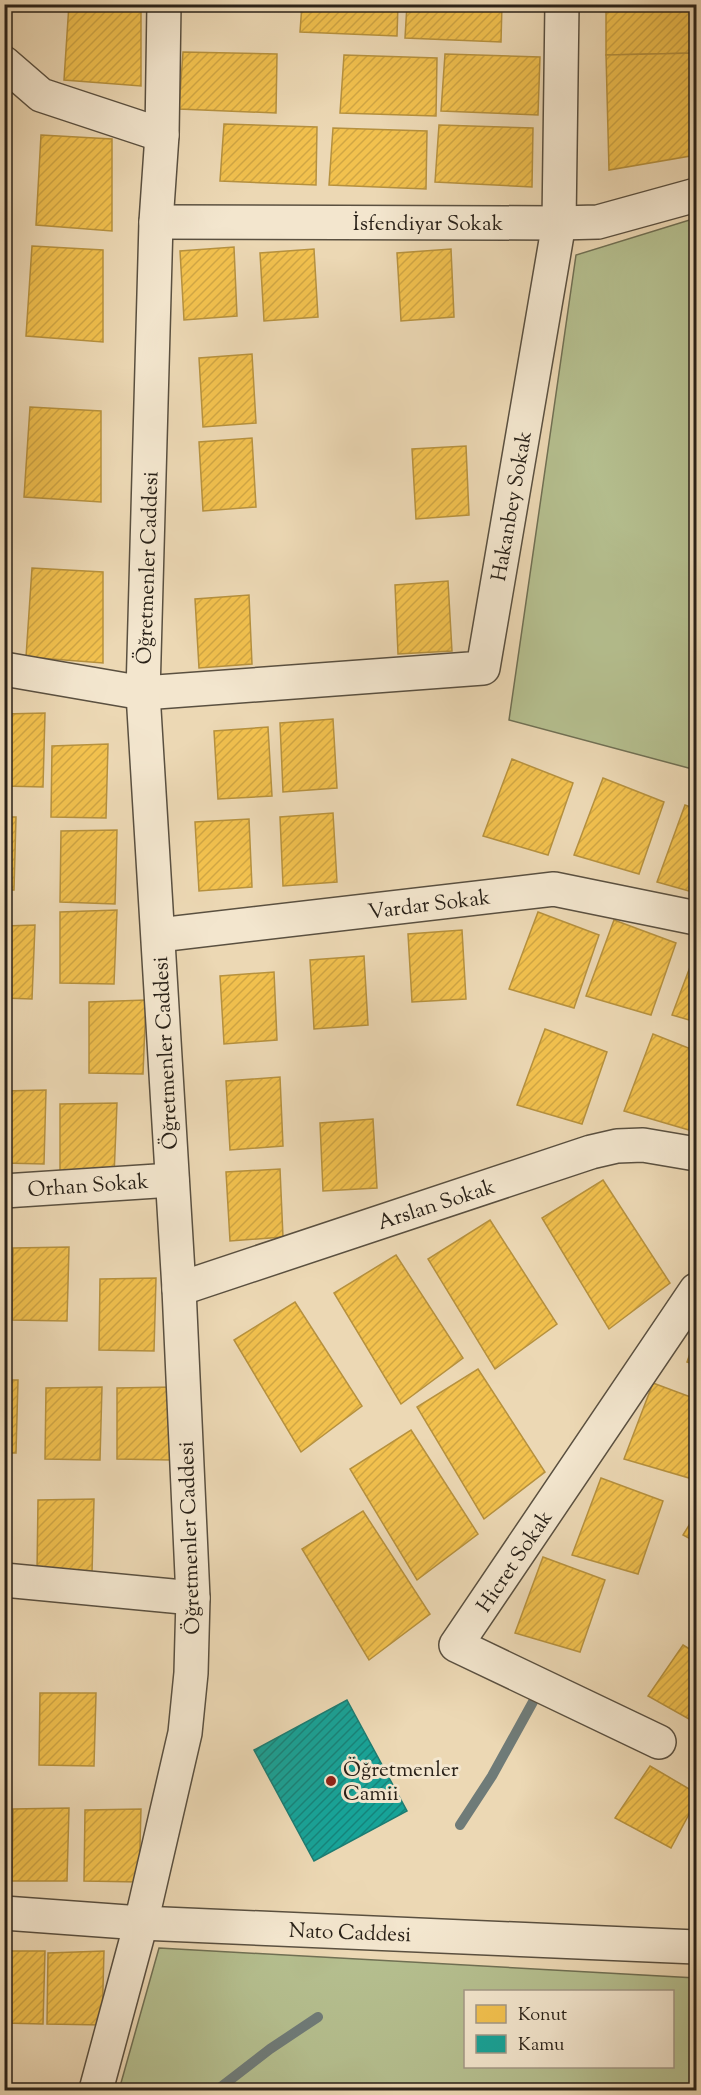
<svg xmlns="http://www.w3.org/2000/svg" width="701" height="2095" font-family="'Sorts Mill Goudy',serif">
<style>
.green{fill:#b5bf8f;stroke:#707054;stroke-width:1.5;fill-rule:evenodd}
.homes{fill:url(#homes-hatch);stroke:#b6913e;stroke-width:1.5}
.public{fill:url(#public-hatch);stroke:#1d7c72;stroke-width:1.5}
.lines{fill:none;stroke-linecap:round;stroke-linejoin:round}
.stream{stroke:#6f7b78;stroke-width:10}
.minor-casing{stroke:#5a5040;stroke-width:36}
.minor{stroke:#f3e6ce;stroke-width:33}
.poi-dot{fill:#8f2418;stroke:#f3e6ce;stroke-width:2}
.labels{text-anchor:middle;stroke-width:6;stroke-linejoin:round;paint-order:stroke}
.street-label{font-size:21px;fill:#2a2219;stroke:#f3e6ce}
.poi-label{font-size:21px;fill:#2a2219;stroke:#f3e6ce;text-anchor:start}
</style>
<defs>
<pattern id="homes-hatch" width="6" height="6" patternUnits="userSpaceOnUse" patternTransform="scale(1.5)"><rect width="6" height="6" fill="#f2c14e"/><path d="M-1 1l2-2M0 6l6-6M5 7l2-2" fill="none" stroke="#d0a644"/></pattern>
<pattern id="public-hatch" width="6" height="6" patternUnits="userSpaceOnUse" patternTransform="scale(1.5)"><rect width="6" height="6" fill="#17a398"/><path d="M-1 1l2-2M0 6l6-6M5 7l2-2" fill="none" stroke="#15847b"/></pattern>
</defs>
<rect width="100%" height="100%" fill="#ecd8b4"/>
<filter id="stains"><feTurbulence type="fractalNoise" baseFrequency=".00333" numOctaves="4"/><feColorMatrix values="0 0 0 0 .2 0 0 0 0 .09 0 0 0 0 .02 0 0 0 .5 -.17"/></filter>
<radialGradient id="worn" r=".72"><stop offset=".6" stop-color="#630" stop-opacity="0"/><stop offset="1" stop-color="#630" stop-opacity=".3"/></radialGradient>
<g class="green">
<path d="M696 218V770L509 720 576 255Z"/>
<path d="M159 1948 696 1978V2090H119ZM466 1992H672V2066H466Z"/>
</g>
<g class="homes">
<path d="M69 4H141V86L64 80Z"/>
<path d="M302 4H398L397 36 300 32Z"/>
<path d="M407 4H502L501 42 405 38Z"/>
<path d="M606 4H696V53L606 55Z"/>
<path d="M183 52 277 54 276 113 179 109Z"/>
<path d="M696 53V155L609 170 606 55Z"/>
<path d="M445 54 540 57 538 115 441 111Z"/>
<path d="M344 55 437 58 436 116 340 113Z"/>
<path d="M4 85 11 86V177H4Z"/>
<path d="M224 124 317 127 316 185 220 181Z"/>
<path d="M439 125 533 128 532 187 435 182Z"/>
<path d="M333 128 427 131 426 189 329 185Z"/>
<path d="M41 135 112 139V231L36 225Z"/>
<path d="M32 246 103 250V342L26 336Z"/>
<path d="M234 247 237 316 184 320 180 251Z"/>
<path d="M314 249 318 317 264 321 260 253Z"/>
<path d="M451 249 454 317 401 321 397 253Z"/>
<path d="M252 354 256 423 203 427 199 358Z"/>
<path d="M30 407 101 411V502L24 497Z"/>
<path d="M252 438 256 507 203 511 199 442Z"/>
<path d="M466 446 469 515 416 519 412 449Z"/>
<path d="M32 568 103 572V663L26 657Z"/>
<path d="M448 581 452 651 398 654 395 585Z"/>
<path d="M249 595 252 664 199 668 195 599Z"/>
<path d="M45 713 43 787 4 786V714Z"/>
<path d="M333 719 337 788 283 792 280 723Z"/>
<path d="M268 727 272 796 218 799 214 731Z"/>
<path d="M108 744 106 818 51 817 52 746Z"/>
<path d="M512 759 573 783 548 855 483 836Z"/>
<path d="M603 778 664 802 639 874 574 855Z"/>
<path d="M685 805 696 809V893L657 882Z"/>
<path d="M333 813 337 882 283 886 280 817Z"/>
<path d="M4 817H16L14 890H4Z"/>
<path d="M249 819 252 887 199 891 195 822Z"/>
<path d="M117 830 115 904 60 902 61 831Z"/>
<path d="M117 910 114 984 60 983V912Z"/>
<path d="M538 912 599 935 574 1008 509 989Z"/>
<path d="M614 920 676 943 651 1015 586 996Z"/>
<path d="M35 925 32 999 4 998V926Z"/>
<path d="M462 930 466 999 412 1002 408 934Z"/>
<path d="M696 951V1022L672 1015Z"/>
<path d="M364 956 368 1025 314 1029 310 960Z"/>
<path d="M274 972 277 1040 224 1044 220 976Z"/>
<path d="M146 1000 143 1074 89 1073V1002Z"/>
<path d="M545 1029 607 1052 582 1124 517 1105Z"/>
<path d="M653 1034 696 1051V1109L689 1130 624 1111Z"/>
<path d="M280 1077 283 1146 230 1150 226 1081Z"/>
<path d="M46 1090 44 1164 4 1163V1091Z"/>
<path d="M117 1103 114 1176 60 1175V1104Z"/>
<path d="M373 1119 377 1188 323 1191 320 1123Z"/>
<path d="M280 1169 283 1237 230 1241 226 1172Z"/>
<path d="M603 1180 670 1283 609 1329 542 1218Z"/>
<path d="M490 1220 557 1324 495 1369 428 1259Z"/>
<path d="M69 1247 67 1321 12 1320 13 1248Z"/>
<path d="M396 1255 463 1358 401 1404 334 1293Z"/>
<path d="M156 1278 154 1351 99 1350 100 1279Z"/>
<path d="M295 1302 362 1406 301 1452 234 1340Z"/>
<path d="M696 1337V1365L687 1362Z"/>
<path d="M478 1369 545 1472 484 1519 417 1407Z"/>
<path d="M4 1380H18L16 1453H4Z"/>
<path d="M653 1383 696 1399V1458L689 1478 624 1459Z"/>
<path d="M102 1387 100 1460 45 1459 46 1388Z"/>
<path d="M174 1387 171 1460 117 1459V1388Z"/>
<path d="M411 1430 478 1534 417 1580 350 1469Z"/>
<path d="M601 1478 663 1501 638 1574 572 1555Z"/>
<path d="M94 1499 92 1573 37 1572 38 1500Z"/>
<path d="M363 1511 430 1614 369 1660 302 1549Z"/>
<path d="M696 1514V1542L683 1535Z"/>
<path d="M543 1557 605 1580 580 1652 515 1633Z"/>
<path d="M683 1645 696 1653V1723L648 1696Z"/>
<path d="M40 1693H96L94 1766 39 1765Z"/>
<path d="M650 1766 696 1793V1801L671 1848 615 1818Z"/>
<path d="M69 1808 67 1881H12L13 1809Z"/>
<path d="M141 1809 139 1882 84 1881 85 1810Z"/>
<path d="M4 1951H45L43 2024 4 2023Z"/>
<path d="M104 1951 102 2025 47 2024 48 1953Z"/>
</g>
<path class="public" d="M347 1700 407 1811 314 1861 254 1750Z"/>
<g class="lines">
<g class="stream">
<path d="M460 1825 492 1776 534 1700"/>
<path d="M217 2090 270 2049 318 2017"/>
</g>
<g class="minor-casing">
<g id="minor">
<path d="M4 63 41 95 162 135"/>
<path d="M156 222 559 223 598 222 696 195"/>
<path d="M4 669 143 693 483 668 559 223 562 4"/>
<path d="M159 935 554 889 696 918"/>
<path d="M4 1191 172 1180"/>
<path d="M179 1289 591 1152 617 1146 643 1145 696 1154"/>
<path d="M4 1580 193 1598"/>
<path d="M659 1742 456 1645 696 1290"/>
<path d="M4 1913 141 1923 696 1947"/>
<path d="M96 2090 141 1923 185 1733 191 1673 193 1598 179 1289 143 693 156 222 162 135 164 4"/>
</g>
</g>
<use href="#minor" class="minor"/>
</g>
<circle class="poi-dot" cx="331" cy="1781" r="6"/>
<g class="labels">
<g class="street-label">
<text x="428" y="230">İsfendiyar Sokak</text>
<text transform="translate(511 506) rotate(-80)" y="7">Hakanbey Sokak</text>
<text transform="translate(147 568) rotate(-88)" y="7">Öğretmenler Caddesi</text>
<text transform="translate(429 904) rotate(-7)" y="7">Vardar Sokak</text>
<text transform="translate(165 1053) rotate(-93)" y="7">Öğretmenler Caddesi</text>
<text transform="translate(88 1185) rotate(-4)" y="7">Orhan Sokak</text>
<text transform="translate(436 1204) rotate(-18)" y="7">Arslan Sokak</text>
<text transform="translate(189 1538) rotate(-92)" y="7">Öğretmenler Caddesi</text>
<text transform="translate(514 1561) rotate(-56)" y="7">Hicret Sokak</text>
<text transform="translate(350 1932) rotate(2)" y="7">Nato Caddesi</text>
</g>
<g class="poi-label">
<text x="343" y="1776">Öğretmenler<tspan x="343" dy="24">Camii</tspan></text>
</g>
</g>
<rect width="701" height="2095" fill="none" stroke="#ecd8b4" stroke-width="24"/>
<rect x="6" y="6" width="689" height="2083" fill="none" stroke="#2a2219" stroke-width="3"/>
<rect x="12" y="12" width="677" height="2071" fill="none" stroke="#2a2219" stroke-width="1.5"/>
<rect x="464" y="1990" width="210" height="78" fill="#f3e6ce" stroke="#a39886" stroke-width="1.5"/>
<rect x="476" y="2005" width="30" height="18" fill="#f2c14e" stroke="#a39886" stroke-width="1.5"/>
<text x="518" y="2020" font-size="18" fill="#2a2219">Konut</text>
<rect x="476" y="2035" width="30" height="18" fill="#17a398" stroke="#a39886" stroke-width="1.5"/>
<text x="518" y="2050" font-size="18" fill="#2a2219">Kamu</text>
<rect width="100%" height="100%" filter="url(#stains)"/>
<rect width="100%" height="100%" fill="url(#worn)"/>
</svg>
